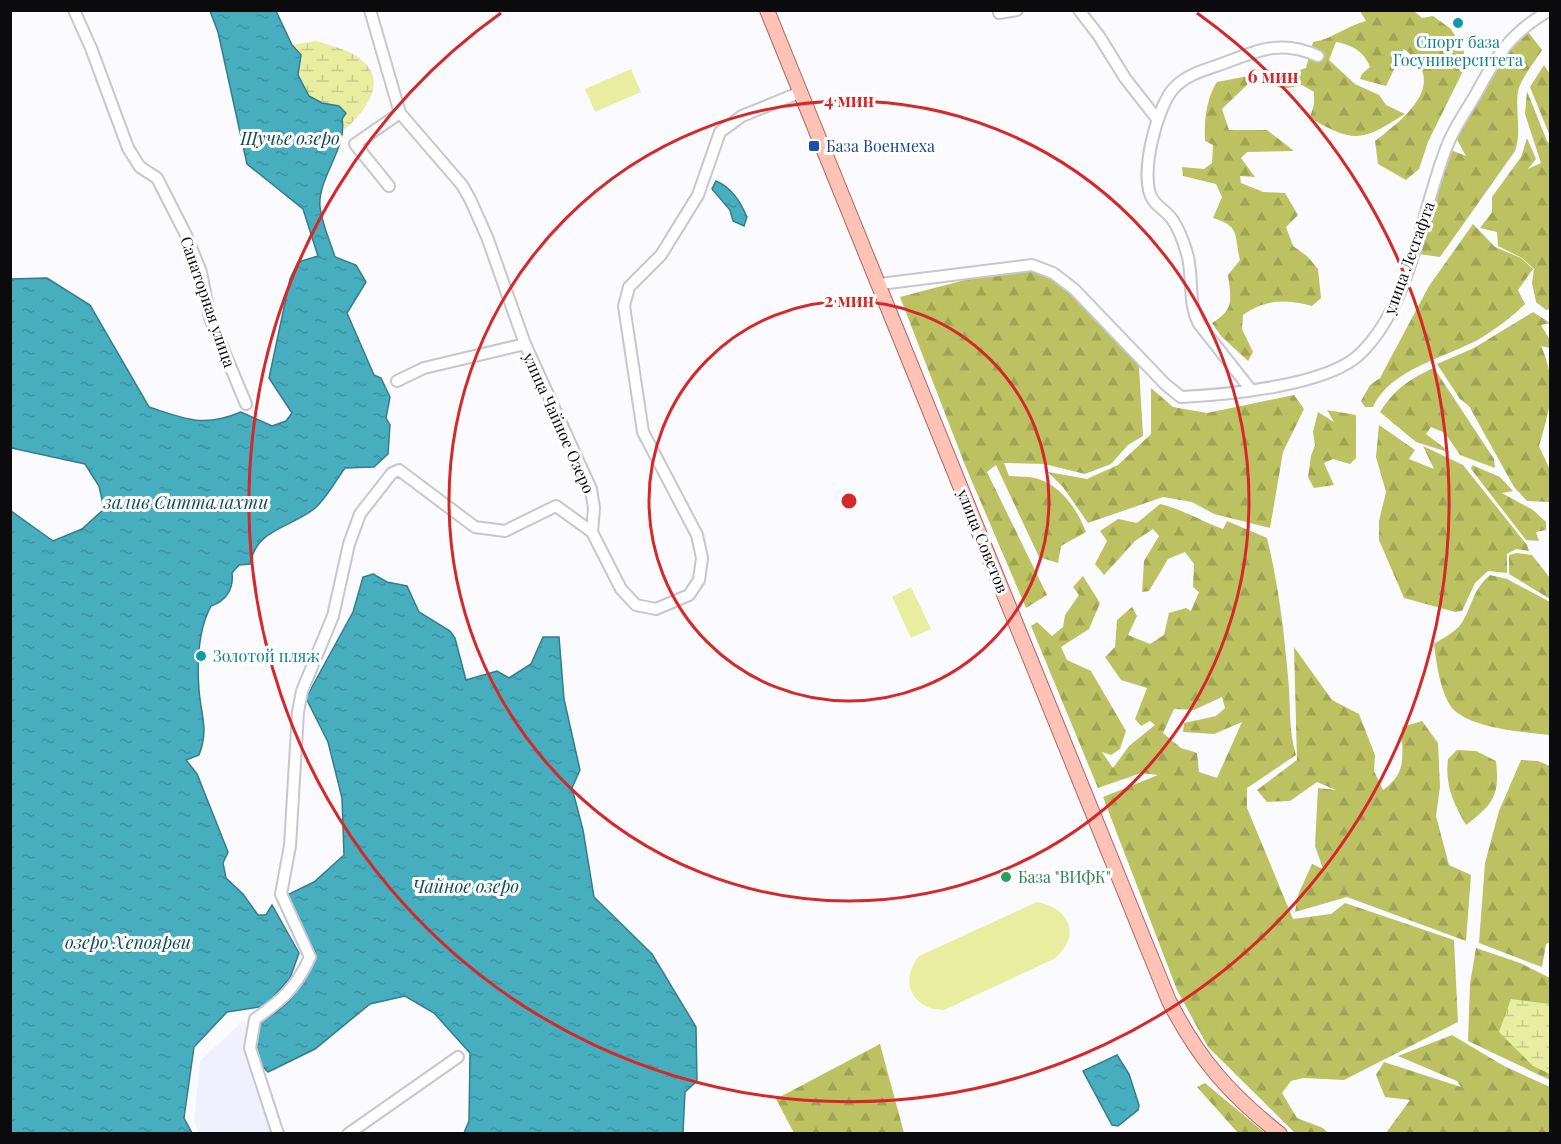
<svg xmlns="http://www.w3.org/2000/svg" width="1561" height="1144" font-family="'Playfair Display',serif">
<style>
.built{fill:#f1f0ff}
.grass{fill:#e8eea0}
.forest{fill:url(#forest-firs);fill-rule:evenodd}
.wetland{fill:url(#wetland-marsh)}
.water{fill:url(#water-ripples);stroke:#347d89;stroke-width:1.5}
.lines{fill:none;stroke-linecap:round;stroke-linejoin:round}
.minor-casing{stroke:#c7c6d0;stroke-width:14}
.major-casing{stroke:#aa675c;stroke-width:16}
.minor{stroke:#fff;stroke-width:10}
.major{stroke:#ffc2b6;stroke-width:14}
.ring{fill:none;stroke:#d62828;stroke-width:3}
.culture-dot{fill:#0f9aa8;stroke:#fff;stroke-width:2}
.transit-dot{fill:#1a4fb4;stroke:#fff;stroke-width:2}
.leisure-dot{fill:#2e9e5b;stroke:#fff;stroke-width:2}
.labels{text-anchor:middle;stroke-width:6;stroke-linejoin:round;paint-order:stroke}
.culture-label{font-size:16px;fill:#0d838f;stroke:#fff}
.transit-label{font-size:16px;fill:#164399;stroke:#fff;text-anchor:start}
.street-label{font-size:16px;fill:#0b0b0e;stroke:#fff}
.leisure-label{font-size:16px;fill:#27864d;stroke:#fff;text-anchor:start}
.water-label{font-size:18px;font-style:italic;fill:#104d56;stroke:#fff}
.centre{fill:#d62828;stroke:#fff;stroke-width:3}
.ring-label{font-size:18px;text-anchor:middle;font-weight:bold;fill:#d62828;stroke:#fff;stroke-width:6;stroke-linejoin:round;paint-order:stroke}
</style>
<defs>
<pattern id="forest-firs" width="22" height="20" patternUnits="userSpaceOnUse" patternTransform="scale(1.5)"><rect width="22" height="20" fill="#bcc261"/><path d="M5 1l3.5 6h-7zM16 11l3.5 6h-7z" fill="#a0a553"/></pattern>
<pattern id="wetland-marsh" width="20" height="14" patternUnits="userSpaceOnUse" patternTransform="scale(1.5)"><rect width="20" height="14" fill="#e8eea0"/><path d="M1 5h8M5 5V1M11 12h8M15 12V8" fill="none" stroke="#c6cb89"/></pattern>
<pattern id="water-ripples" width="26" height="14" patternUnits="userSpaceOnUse" patternTransform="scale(1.5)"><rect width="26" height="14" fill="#46aebe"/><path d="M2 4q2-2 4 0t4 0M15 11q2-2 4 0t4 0" fill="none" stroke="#3c94a2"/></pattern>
</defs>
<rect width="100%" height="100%" fill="#fbfaff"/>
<path class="built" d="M244 1020 249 1030 274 1133H199L194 1121 200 1061Z"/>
<g class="grass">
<path d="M631 69 641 92 595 112 585 89Z"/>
<path d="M911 587 931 629 911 638 892 597Z"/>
<path d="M1037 902C1070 908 1082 936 1054 959L944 1010C912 1010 899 981 919 956Z"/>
</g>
<g class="forest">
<path d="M1360 11H1414L1422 18 1433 16 1451 29 1464 50 1463 71 1428 142 1419 169 1406 180 1378 164 1375 141C1406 117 1450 83 1404 49L1386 86 1360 79 1362 74 1370 67C1364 51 1352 45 1336 42L1329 60 1355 84 1379 95 1386 105 1405 114C1362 141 1355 144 1310 118L1314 104V92L1302 85 1283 89 1264 81 1278 74 1284 75 1306 68 1313 42C1333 39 1346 26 1366 21Z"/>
<path d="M1525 28 1542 50C1535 62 1521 78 1518 91 1515 112 1522 131 1515 151L1440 257 1412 253 1448 149 1466 156 1455 136 1490 70Z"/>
<path d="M1544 65 1550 74V136L1530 87Z"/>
<path d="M1253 75 1250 82 1222 109 1229 130H1267L1294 151 1247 152 1241 158 1255 177 1240 176 1241 183 1263 192 1285 193 1298 215 1286 227 1293 246 1307 256 1318 269 1321 298 1312 306C1286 299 1265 299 1243 315L1242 329 1253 352 1248 361 1221 336 1212 323C1235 309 1231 300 1228 275L1240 260C1234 236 1241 226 1213 218L1222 197 1216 184 1183 176 1182 167 1204 169 1212 163 1213 145 1205 141C1204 121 1206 99 1217 82Z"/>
<path d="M1527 91 1547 141 1550 144V309L1546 310 1536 302 1532 283 1534 269 1522 258 1498 246 1497 232 1480 228 1492 212V197L1521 157 1527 138 1536 159 1528 169 1541 163 1525 114Z"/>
<path d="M1473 224 1495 247 1521 258 1533 269 1518 290 1525 304C1512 317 1497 328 1481 338 1446 358 1391 368 1373 407H1365L1361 401 1370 385 1380 378 1429 286Z"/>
<path d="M1003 270 1041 271 1071 294 1120 339 1139 367 1143 436 1128 445 1111 464 1085 474 1044 464 1004 463 1009 476C1019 477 1030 476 1038 479 1062 486 1078 511 1086 532L1061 546 1058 563 1039 557 996 465 987 472 1047 595 1026 608 965 465 900 297Z"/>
<path d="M1533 312 1550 323 1541 325 1550 340V348L1541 346C1558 384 1550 408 1539 446L1550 470V502L1527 501 1514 487 1469 406 1460 399 1437 364 1474 348Z"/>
<path d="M1434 368 1494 459 1495 468 1460 455 1445 433 1431 427 1426 434 1451 453 1416 442 1380 412C1395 389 1409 379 1434 368Z"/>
<path d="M1151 388 1173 407 1207 413 1294 395 1304 409 1283 452 1270 528 1214 514 1192 502 1163 497 1088 523 1063 487 1048 472 1087 479 1118 465 1151 434Z"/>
<path d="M1327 410 1356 415V458L1350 464 1333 459 1324 463 1334 485 1314 488 1308 477 1311 456 1315 445 1313 432 1318 412 1334 422Z"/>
<path d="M1379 425 1415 450 1409 459 1434 469 1423 446 1463 465 1527 545 1529 551 1516 549 1507 554V573L1488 571 1475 583 1462 611 1455 612 1404 598 1379 540V521L1386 492 1376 457Z"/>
<path d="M1472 465 1500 477 1513 491 1502 493 1533 510 1546 522V530L1536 532 1539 541 1526 540 1471 469Z"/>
<path d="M1160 504C1182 509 1201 521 1223 529L1227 521 1267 538C1278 583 1284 630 1288 677 1291 704 1288 729 1296 755L1247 788V808L1293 919 1331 914 1345 903 1454 940 1458 1022 1344 1080 1303 1078 1291 1081 1282 1093 1297 1118 1323 1128 1328 1133H1295L1208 1047 1177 990 1103 797 1158 775 1141 773 1098 788 1031 626 1037 622 1052 636 1063 627 1065 615 1079 595 1073 587 1083 576 1100 603 1089 629 1061 647 1067 660 1091 671 1126 731 1120 749 1111 755 1102 752 1113 768 1129 746 1155 725 1150 721 1141 726 1135 719 1147 688 1121 680 1105 657 1115 647 1117 620 1132 607 1137 616 1128 635 1150 644 1164 635 1169 613 1186 608 1191 611 1199 592 1193 587 1194 564 1185 552 1168 559 1149 591 1142 592 1144 561 1159 536 1153 529 1135 541 1104 575 1095 564 1107 541 1100 531 1118 519 1137 523ZM1222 697 1225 708 1216 716 1184 723 1183 732 1214 734 1242 722 1217 778 1199 772 1197 753 1181 748 1163 733 1174 709 1194 710Z"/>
<path d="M1517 553 1532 555 1550 578V599L1509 574V555Z"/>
<path d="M1490 575 1507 579 1550 602V735C1524 732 1476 729 1455 711 1441 699 1436 661 1434 644 1443 638 1454 633 1461 624 1473 606 1472 590 1490 575Z"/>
<path d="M1294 647 1332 700 1359 714 1375 755 1374 771 1383 790C1409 771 1401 755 1402 727L1422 721 1438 743 1440 787 1436 816 1449 865 1471 875 1466 941 1347 897 1295 912 1298 895 1312 864 1323 869 1315 846 1318 788 1336 790 1317 782 1290 801 1267 802 1257 790 1297 760Z"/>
<path d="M1457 750 1476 751 1496 761C1500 796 1493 804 1466 825 1453 802 1445 786 1448 759Z"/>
<path d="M1521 760 1538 761 1550 766V942L1546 944 1542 967 1479 943 1485 863 1499 811Z"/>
<path d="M1476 948 1520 963 1550 978V1080L1468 1041 1470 984Z"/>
<path d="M1452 1035 1504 1066 1550 1087V1133H1386L1410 1100 1385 1097 1376 1075 1384 1062 1461 1087 1457 1081 1398 1056Z"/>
<path d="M880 1044 904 1133H794L776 1099Z"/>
<path d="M1205 1083 1265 1133H1238L1197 1087Z"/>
</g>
<g class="wetland">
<path d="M316 41C332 46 352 50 364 62 388 85 362 115 344 130L342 119 345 112C335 103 320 106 310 96 305 92 301 81 298 75L301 63 292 45Z"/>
<path d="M1511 999 1550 1004V1074L1533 1066 1499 1032Z"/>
</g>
<g class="water">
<path d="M210 11H276L292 45 301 55 298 75 309 96 322 103 339 106 346 113 342 119C348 147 317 179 320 207 322 224 330 241 335 257L356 265 366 282 347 313 374 375 381 378 390 397 386 418 390 425 388 454 374 467 345 468C336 480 326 499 314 509 290 528 256 529 250 564L239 565 232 573C234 589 226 601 211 606 198 630 197 663 199 690 201 715 209 730 199 755L186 760 197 774 228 852 223 863 226 878 243 894 258 915H266L272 905 299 953 290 978 265 1006 227 1012 194 1047 184 1118 192 1133H11V511L53 541 82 529 104 509 99 486 85 464 11 448 10 279 47 278 90 305 149 407C186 419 203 428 241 412L272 426 286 421 292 413 269 378 290 279 298 262 318 256 303 209 247 164 218 32Z"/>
<path d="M716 181C732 188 740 201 747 217L744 226 733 221 730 210 712 189Z"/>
<path d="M373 574 387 582 407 586 419 612 450 631 455 638 466 680 497 671 509 678 531 664 543 637H559L564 699 580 770 572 788 583 830 594 897 652 954 696 1027 697 1081 685 1092 683 1133H464L469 1121 470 1053 434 1013 405 996 370 1004 315 1049 268 1072 255 1058 258 1023C291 1007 303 986 316 953L285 896 314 882 344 855 342 798 328 742 306 698 353 612 363 577Z"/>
<path d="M1117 1055 1129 1074 1139 1105 1138 1110 1118 1126 1112 1125 1083 1071Z"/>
</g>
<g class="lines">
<g class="minor-casing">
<g id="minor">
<path d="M74 10 91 48 128 148 140 167 157 178 186 235 201 272 210 318 246 404"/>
<path d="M370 10 400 113 462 185 470 199 487 237 525 344 591 489 594 508 592 532 621 589 636 605 656 609 689 595 699 580 702 558 697 535 643 432 624 306 629 287 661 255 698 195 720 132 742 116 801 92"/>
<path d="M1079 10 1099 36 1125 78 1157 119"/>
<path d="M999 13 1017 10"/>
<path d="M389 186 355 144 400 113"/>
<path d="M880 284 1032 265 1053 273 1074 289 1165 384 1181 397C1225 395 1327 386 1360 354 1412 304 1421 211 1447 146 1454 128 1466 111 1476 94 1497 55 1510 33 1550 10"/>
<path d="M397 381 424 368 525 344"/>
<path d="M1251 390 1199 324C1188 303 1193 280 1188 257 1185 246 1179 229 1172 219 1167 212 1158 207 1153 200 1138 178 1157 106 1174 88 1188 73 1209 69 1227 62 1261 49 1283 40 1318 56"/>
<path d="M278 1134 250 1048 255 1019C282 1000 296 988 310 957L281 894 290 846 298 712 302 691 333 616 349 544 360 514 392 473 399 470 475 527 505 531 556 506 592 532"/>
<path d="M348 1134 458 1057"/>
</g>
</g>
<g class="major-casing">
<path id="major" d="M767 10 1169 1001C1198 1058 1229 1094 1280 1134"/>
</g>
<use href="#minor" class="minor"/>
<use href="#major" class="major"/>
</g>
<g class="ring">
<circle cx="849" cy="501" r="200"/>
<circle cx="849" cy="501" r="400"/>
<path d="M1197 13A600 600 0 1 1 501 13"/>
</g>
<g class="culture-dot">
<circle cx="1458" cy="23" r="6"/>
<circle cx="201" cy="656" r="6"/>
</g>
<rect class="transit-dot" x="808" y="140" width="12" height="12" rx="3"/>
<circle class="leisure-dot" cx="1006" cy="877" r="6"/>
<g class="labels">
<g class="culture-label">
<text x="1458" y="48">Спорт база<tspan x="1458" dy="18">Госуниверситета</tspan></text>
<text x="213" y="662" text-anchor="start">Золотой пляж</text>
</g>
<g class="transit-label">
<text x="826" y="152">База Военмеха</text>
</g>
<g class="street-label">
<text transform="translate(1409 258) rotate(-70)" y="6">улица Лесгафта</text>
<text transform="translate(208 302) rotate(71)" y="6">Санаторная улица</text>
<text transform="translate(559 423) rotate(66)" y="6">улица Чайное Озеро</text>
<text transform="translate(983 541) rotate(68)" y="6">улица Советов</text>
</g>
<g class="leisure-label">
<text x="1018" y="883">База "ВИФК"</text>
</g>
<g class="water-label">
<text x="290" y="145">Щучье озеро</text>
<text x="186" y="509">залив Ситталахти</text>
<text x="466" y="893">Чайное озеро</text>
<text x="128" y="949">озеро Хепоярви</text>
</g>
</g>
<circle cx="849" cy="501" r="9" class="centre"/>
<g class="ring-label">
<text x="1273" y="83">6 мин</text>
<text x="849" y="107">4 мин</text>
<text x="849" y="307">2 мин</text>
</g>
<rect width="1561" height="1144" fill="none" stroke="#0b0b0e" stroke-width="24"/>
</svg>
